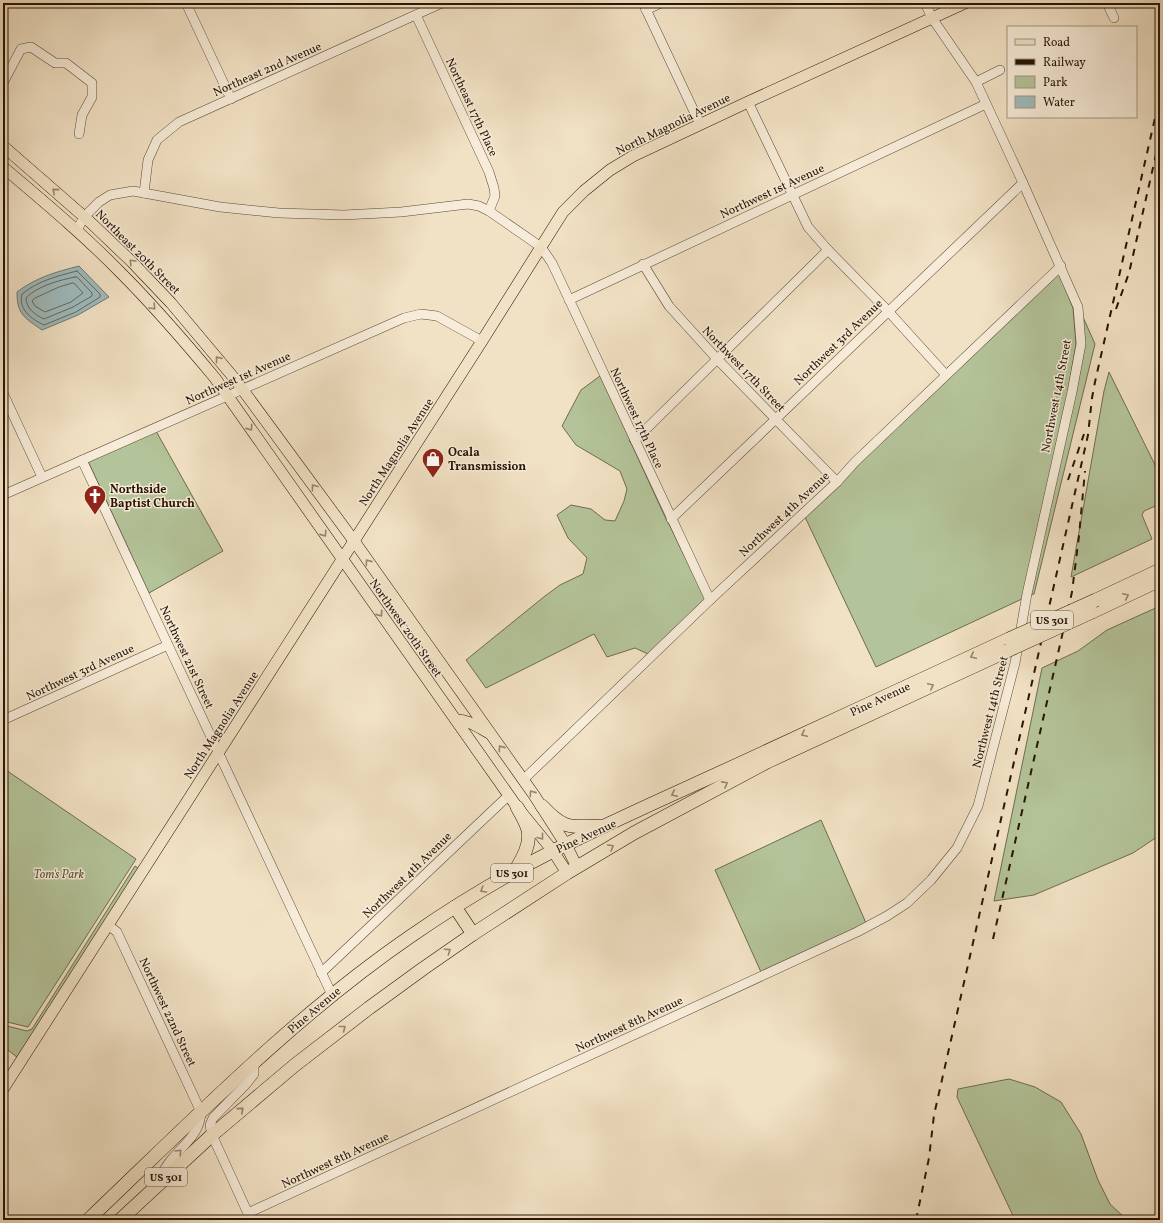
<svg xmlns="http://www.w3.org/2000/svg" width="1163" height="1223" font-family="Vollkorn,serif">
<style>
.green{fill:#b4c49a;stroke:#6e6c4f}
.water{fill:#9fbbbe;stroke:#6f7874}
.lines{fill:none;stroke-linecap:round;stroke-linejoin:round}
.shore{stroke:#636861;stroke-width:1}
.minor-casing{stroke:#5a4834;stroke-width:10}
.major-casing{stroke:#271404;stroke-width:12}
.highway-casing{stroke:#271404;stroke-width:14}
.minor{stroke:#f7ecd9;stroke-width:9}
.major{stroke:#f2e2c5;stroke-width:11}
.highway{stroke:#f2e2c5;stroke-width:13}
.rail{stroke:#271404;stroke-width:2;stroke-dasharray:7 7;stroke-linecap:butt}
.highway-bridge-casing{stroke:#271404;stroke-width:14;stroke-linecap:butt}
.highway-bridge{stroke:#f2e2c5;stroke-width:13}
.oneway{stroke:#97856e}
.oneway2{stroke:#998b79}
.labels{text-anchor:middle;stroke-width:3;stroke-linejoin:round;paint-order:stroke}
.shield{fill:#f7ecd9;stroke:#655544;stroke-width:1}
.shield-label{font-size:11px;font-weight:bold;fill:#271404}
.street-label{font-size:12px;fill:#271404;stroke:#f7ecd9}
.poi-label{font-size:12px;font-weight:bold;fill:#271404;stroke:#f7ecd9;text-anchor:start}
.park-label{font-size:12px;font-style:italic;fill:#585238;stroke:#f7ecd9}
</style>
<rect width="100%" height="100%" fill="#f2e2c5"/>
<filter id="stains"><feTurbulence type="fractalNoise" baseFrequency=".005" numOctaves="4"/><feColorMatrix values="0 0 0 0 .2 0 0 0 0 .09 0 0 0 0 .02 0 0 0 .5 -.17"/></filter>
<radialGradient id="worn" r=".72"><stop offset=".6" stop-color="#630" stop-opacity="0"/><stop offset="1" stop-color="#630" stop-opacity=".3"/></radialGradient>
<g class="green">
<path d="M1059 273 1073 308 1076 344 1068 391 1022 599 876 667 805 517 843 482 858 464Z"/>
<path d="M1083 317 1095 344 1034 594 1031 595 1065 440Z"/>
<path d="M1109 372 1160 475V504L1144 511 1142 515 1152 539 1071 577 1104 391Z"/>
<path d="M600 376 630 440 629 441 631 443 666 519V520L668 522 705 599 648 654 635 648 607 657 594 634 486 688 466 660 545 596 560 585 583 574 587 558 568 538 557 515 571 505 591 509 605 520 615 521 624 501 627 489 620 471 576 445 562 426 581 390Z"/>
<path d="M156 431 223 551 149 593 88 461Z"/>
<path d="M1160 606V835L1133 853 1034 895 994 901 1042 668 1078 651 1107 630Z"/>
<path d="M3 768 136 859 28 1027 3 1021Z"/>
<path d="M821 820 866 923 761 972 715 870Z"/>
<path d="M135 866 139 869 18 1058 3 1046V1025L27 1031 32 1029Z"/>
<path d="M1009 1079 1035 1087 1061 1102 1081 1134 1098 1180 1110 1204 1127 1220H1015L957 1097 958 1089Z"/>
</g>
<path class="water" d="M79 266 109 297 78 315 42 330C25 318 17 315 17 292 37 277 56 272 79 266Z"/>
<g class="lines">
<g class="shore">
<path d="M77 271 100 294V297L76 312 44 325C31 319 18 309 22 294 38 281 57 276 77 271Z"/>
<path d="M75 277H77L92 293V296L73 307 44 319C35 315 26 308 26 298 37 286 60 280 75 277Z"/>
<path d="M73 283 75 284 83 293 71 302 45 312 35 306 32 301 35 298 59 287Z"/>
</g>
<g class="minor-casing">
<g id="minor">
<path d="M186 3 231 99"/>
<path d="M643 3 700 124"/>
<path d="M1107 3 1114 18"/>
<path d="M646 10 661 3"/>
<path d="M416 15 489 172 494 188 495 196 489 211"/>
<path d="M976 82 1000 70"/>
<path d="M3 83 21 49 31 47 55 63H66L92 83V97L82 115 79 134"/>
<path d="M748 102 808 227 828 250 888 311 946 375"/>
<path d="M144 193 148 160 157 140 179 122 442 3"/>
<path d="M77 230 84 217 99 202 110 195 133 191 220 207 279 213 344 215 401 212 468 204 479 206 489 211 541 247 552 263 710 600"/>
<path d="M643 264 669 306 717 359 837 482"/>
<path d="M569 300 986 104"/>
<path d="M3 393 42 477"/>
<path d="M635 440 828 250"/>
<path d="M82 460 168 645 332 995"/>
<path d="M3 495 404 318 421 314 437 316 482 341"/>
<path d="M671 519 1023 183"/>
<path d="M3 720 168 645"/>
<path d="M523 780 710 600 837 482 855 462 1061 266"/>
<path d="M108 925 117 932 201 1112C200 1134 184 1144 171 1160 166 1166 162 1174 157 1181"/>
<path d="M321 973 509 795"/>
<path d="M248 1213 857 932 887 916 907 903 931 880 957 848 978 806 1015 663 1027 594 1072 392 1081 344 1078 307 1023 183 976 82 932 18 925 3"/>
<path d="M251 1220 212 1135 210 1125 213 1118 247 1083 254 1074V1063"/>
</g>
</g>
<g class="major-casing">
<g id="major">
<path d="M3 146 89 221 132 262 171 303 234 378 354 541 534 795 566 845 577 867"/>
<path d="M3 167C43 201 84 235 121 273 154 306 185 342 215 378L517 807 553 851 567 873"/>
<path d="M456 720C469 720 478 727 489 733"/>
<path d="M3 1089 482 341 563 212 584 191 610 170 633 156 748 102 965 3"/>
</g>
</g>
<g class="highway-casing">
<g id="highway">
<path d="M1096 600 1160 570"/>
<path d="M1092 612 1160 580"/>
<path d="M542 806C564 830 570 827 601 826"/>
<path d="M515 871C522 859 531 845 528 830 526 822 521 814 517 807"/>
<path d="M455 907 473 934"/>
<path d="M88 1220C192 1121 293 1017 411 936 456 905 504 876 553 851 606 824 660 800 713 776 812 730 910 685 1009 639"/>
<path d="M120 1220 212 1135 295 1065 369 1008 424 968 473 934 567 873 634 833 767 762 1007 651"/>
</g>
</g>
<use href="#minor" class="minor"/>
<use href="#major" class="major"/>
<use href="#highway" class="highway"/>
<g class="rail">
<path d="M1116 309 1129 273 1160 137"/>
<path d="M1068 480 1084 434"/>
<path d="M993 939 1072 592 1079 536 1085 471"/>
<path d="M916 1220 929 1158 934 1115 1088 435 1092 398 1095 382 1160 96"/>
</g>
<g class="highway-bridge-casing">
<g id="highway-bridge">
<path d="M1009 639 1096 600"/>
<path d="M1007 651 1092 612"/>
</g>
</g>
<use href="#highway-bridge" class="highway-bridge"/>
</g>
<defs><path id="oneway-chevron" d="M-2-3.5L2.5 0L-2 3.5" fill="none" stroke-width="1.6" stroke-linecap="round" stroke-linejoin="round"/></defs>
<g class="oneway">
<use href="#oneway-chevron" transform="translate(55 191) rotate(-139)"/>
<use href="#oneway-chevron" transform="translate(132 262) rotate(-135)"/>
<use href="#oneway-chevron" transform="translate(153 307) rotate(47)"/>
<use href="#oneway-chevron" transform="translate(218 359) rotate(-129)"/>
<use href="#oneway-chevron" transform="translate(250 428) rotate(55)"/>
<use href="#oneway-chevron" transform="translate(314 487) rotate(-126)"/>
<use href="#oneway-chevron" transform="translate(324 534) rotate(55)"/>
<use href="#oneway-chevron" transform="translate(368 562) rotate(-125)"/>
<use href="#oneway-chevron" transform="translate(1126 596) rotate(-25)"/>
<use href="#oneway-chevron" transform="translate(380 614) rotate(55)"/>
<use href="#oneway-chevron" transform="translate(973 656) rotate(155)"/>
<use href="#oneway-chevron" transform="translate(931 686) rotate(-25)"/>
<use href="#oneway-chevron" transform="translate(804 734) rotate(155)"/>
<use href="#oneway-chevron" transform="translate(501 748) rotate(-125)"/>
<use href="#oneway-chevron" transform="translate(725 784) rotate(-28)"/>
<use href="#oneway-chevron" transform="translate(532 793) rotate(-125)"/>
<use href="#oneway-chevron" transform="translate(674 794) rotate(155)"/>
<use href="#oneway-chevron" transform="translate(541 837) rotate(52)"/>
<use href="#oneway-chevron" transform="translate(611 847) rotate(-30)"/>
<use href="#oneway-chevron" transform="translate(483 890) rotate(149)"/>
<use href="#oneway-chevron" transform="translate(448 951) rotate(-34)"/>
<use href="#oneway-chevron" transform="translate(343 1028) rotate(-38)"/>
<use href="#oneway-chevron" transform="translate(241 1110) rotate(-41)"/>
</g>
<use class="oneway2" href="#oneway-chevron" transform="translate(179 1152) rotate(-46)"/>
<defs>
<g id="shop-pin" transform="scale(1.15)"><path d="M0 17L-7.5 6A9.5 9.5 0 1 1 7.5 6Z" fill="#8f2418" stroke="#f7ecd9"/><path d="M-5-2.5h2.3a2.7 3.5 0 0 1 5.4 0H5L5.5 6h-11ZM-1.5-2.5h3a1.5 2.3 0 0 0-3 0Z" fill="#fff"/></g>
<g id="church-pin" transform="scale(1.15)"><path d="M0 17L-7.5 6A9.5 9.5 0 1 1 7.5 6Z" fill="#8f2418" stroke="#f7ecd9"/><path d="M-1.2-6h2.4v3.5h3.3v2.4h-3.3V6h-2.4V-.1h-3.3v-2.4h3.3Z" fill="#fff"/></g>
</defs>
<g fill-rule="evenodd">
<use href="#shop-pin" x="433" y="459"/>
<use href="#church-pin" x="95" y="496"/>
</g>
<g class="labels">
<g class="shield">
<rect x="1031" y="611" width="42" height="18" rx="3"/>
<rect x="491" y="864" width="42" height="18" rx="3"/>
<rect x="145" y="1168" width="42" height="18" rx="3"/>
</g>
<g class="shield-label">
<text x="1052" y="624">US 301</text>
<text x="512" y="877">US 301</text>
<text x="166" y="1181">US 301</text>
</g>
<g class="street-label">
<text transform="translate(267 69) rotate(-24)" y="4">Northeast 2nd Avenue</text>
<text transform="translate(472 107) rotate(65)" y="4">Northeast 17th Place</text>
<text transform="translate(673 124) rotate(-26)" y="4">North Magnolia Avenue</text>
<text transform="translate(772 191) rotate(-25)" y="4">Northwest 1st Avenue</text>
<text transform="translate(138 252) rotate(45)" y="4">Northeast 20th Street</text>
<text transform="translate(838 342) rotate(-44)" y="4">Northwest 3rd Avenue</text>
<text transform="translate(744 369) rotate(46)" y="4">Northwest 17th Street</text>
<text transform="translate(238 378) rotate(-24)" y="4">Northwest 1st Avenue</text>
<text transform="translate(1056 396) rotate(-79)" y="4">Northwest 14th Street</text>
<text transform="translate(637 418) rotate(65)" y="4">Northwest 17th Place</text>
<text transform="translate(396 452) rotate(-57)" y="4">North Magnolia Avenue</text>
<text transform="translate(784 514) rotate(-43)" y="4">Northwest 4th Avenue</text>
<text transform="translate(406 628) rotate(55)" y="4">Northwest 20th Street</text>
<text transform="translate(187 657) rotate(65)" y="4">Northwest 21st Street</text>
<text transform="translate(80 672) rotate(-25)" y="4">Northwest 3rd Avenue</text>
<text transform="translate(880 699) rotate(-25)" y="4">Pine Avenue</text>
<text transform="translate(990 712) rotate(-76)" y="4">Northwest 14th Street</text>
<text transform="translate(221 725) rotate(-57)" y="4">North Magnolia Avenue</text>
<text transform="translate(586 836) rotate(-25)" y="4">Pine Avenue</text>
<text transform="translate(407 875) rotate(-44)" y="4">Northwest 4th Avenue</text>
<text transform="translate(314 1010) rotate(-40)" y="4">Pine Avenue</text>
<text transform="translate(168 1012) rotate(65)" y="4">Northwest 22nd Street</text>
<text transform="translate(629 1024) rotate(-25)" y="4">Northwest 8th Avenue</text>
<text transform="translate(335 1160) rotate(-25)" y="4">Northwest 8th Avenue</text>
</g>
<g class="poi-label">
<text x="448" y="456">Ocala<tspan x="448" dy="14">Transmission</tspan></text>
<text x="110" y="493">Northside<tspan x="110" dy="14">Baptist Church</tspan></text>
</g>
<g class="park-label">
<text x="59" y="878">Tom's Park</text>
</g>
</g>
<rect width="1163" height="1223" fill="none" stroke="#f2e2c5" stroke-width="16"/>
<rect x="4" y="4" width="1155" height="1215" fill="none" stroke="#271404" stroke-width="2"/>
<rect x="8" y="8" width="1147" height="1207" fill="none" stroke="#271404"/>
<rect x="1007" y="26" width="130" height="92" fill="#f7ecd9" stroke="#a49684"/>
<rect x="1015" y="39" width="20" height="6" fill="#f2e2c5" stroke="#a49684"/>
<text x="1043" y="46" font-size="12" fill="#271404">Road</text>
<rect x="1015" y="59" width="20" height="6" fill="#271404" stroke="#a49684"/>
<text x="1043" y="66" font-size="12" fill="#271404">Railway</text>
<rect x="1015" y="76" width="20" height="12" fill="#b4c49a" stroke="#a49684"/>
<text x="1043" y="86" font-size="12" fill="#271404">Park</text>
<rect x="1015" y="96" width="20" height="12" fill="#9fbbbe" stroke="#a49684"/>
<text x="1043" y="106" font-size="12" fill="#271404">Water</text>
<rect width="100%" height="100%" filter="url(#stains)"/>
<rect width="100%" height="100%" fill="url(#worn)"/>
</svg>
